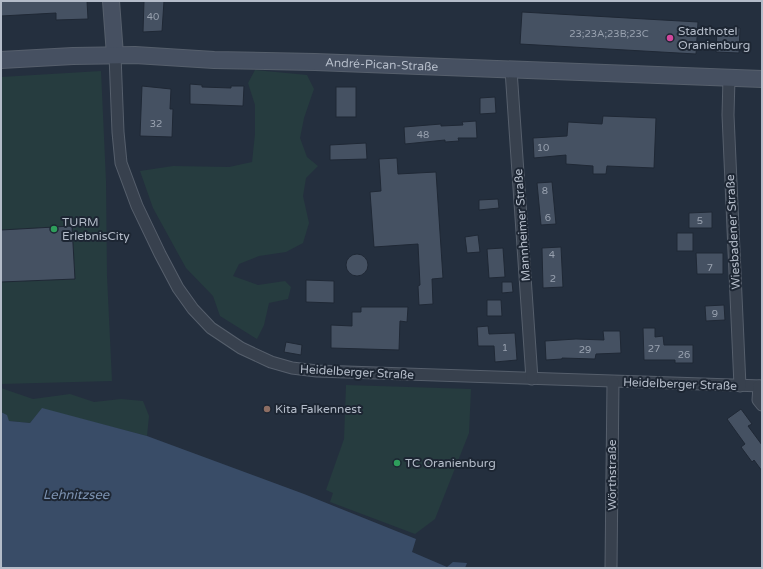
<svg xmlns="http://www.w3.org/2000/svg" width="763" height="569" font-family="'Varela Round',sans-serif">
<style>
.green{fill:#263c3f}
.water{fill:#394c67}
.building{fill:#455162;stroke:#1f2835}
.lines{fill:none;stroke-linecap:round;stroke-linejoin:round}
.street-casing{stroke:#565f6c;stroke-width:13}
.secondary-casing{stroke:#565f6c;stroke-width:18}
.street{stroke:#38414e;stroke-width:11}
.secondary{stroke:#465061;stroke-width:16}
.hotel-dot{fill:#d1479c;stroke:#1d2633;stroke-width:1.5}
.leisure-dot{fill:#2e9e5b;stroke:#1d2633;stroke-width:1.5}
.education-dot{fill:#8d6e63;stroke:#1d2633;stroke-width:1.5}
.labels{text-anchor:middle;stroke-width:4;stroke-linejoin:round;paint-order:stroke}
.number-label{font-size:10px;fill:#98a1af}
.poi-label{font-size:12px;fill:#b4bcc9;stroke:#1d2633;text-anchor:start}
.street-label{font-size:12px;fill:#b4bcc9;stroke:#1d2633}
.water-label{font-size:13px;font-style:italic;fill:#7c92b1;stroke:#1d2633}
</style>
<rect width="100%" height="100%" fill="#242f3e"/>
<g class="green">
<path d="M255 70 307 75 314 89 304 118 300 138 307 157 318 166 306 178 303 196 309 223 303 243 286 252 259 256 239 264 233 276 258 285 285 281 291 287 288 299 269 303 264 325 257 339 220 316 213 296 186 268 153 208 140 171 173 166 229 167 252 162 255 134V105L248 83Z"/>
<path d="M101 71 106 181 107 276 112 381 1 384V77Z"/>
<path d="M346 385 471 389 469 433 435 519 415 534 330 502 333 493 326 490 344 439Z"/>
<path d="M1 388 33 399 70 394 94 402 121 399 143 401 149 416 147 436 42 409 30 423 9 421 6 415 1 412Z"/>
</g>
<path class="water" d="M42 408 147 436 304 494 416 539 412 552 447 567 453 562 467 563 465 568H1V412L7 415 9 421 30 423Z"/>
<g class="building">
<path d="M1 1H87L88 19 56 20V13L1 16Z"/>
<path d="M144 1H164L162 31 143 32Z"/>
<path d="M522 12 698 22 696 54 520 44Z"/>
<path d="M717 28H740L739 53 716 52Z"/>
<path d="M190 84 202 85V87L231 88V86H244L243 106 190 104Z"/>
<path d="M142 86 171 89 170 109H173L172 137 140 136Z"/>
<rect x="336" y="87" width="20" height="30"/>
<path d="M495 97 496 113 480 114V98Z"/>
<path d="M603 116 656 118 654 168 607 166 606 174H593V166L566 164V155L534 158 533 138 567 136 568 122 602 124Z"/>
<path d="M476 121 477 138H458L459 141 445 142V140L405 144 404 127 441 124V126L463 125 462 122Z"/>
<path d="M366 143 367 159 330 160V145Z"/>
<path d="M397 158 398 174 436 172 443 278 432 279 433 304 419 305 418 286 420 285 418 244 374 247 370 192 381 191 379 159Z"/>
<path d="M552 182 556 224 541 225 537 183Z"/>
<path d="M498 199 499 208 479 210V200Z"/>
<path d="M712 212V228H689V213Z"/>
<path d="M72 226 75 279 1 282V230Z"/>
<rect x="677" y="233" width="16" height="18"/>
<path d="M478 235 480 252 467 253 465 237Z"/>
<path d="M561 247 563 287 543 288 542 248Z"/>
<path d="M503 248 505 277 489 278 487 249Z"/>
<path d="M696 253H723V274H697Z"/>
<circle cx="357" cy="265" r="11"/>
<path d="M306 280 334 281V303L306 302Z"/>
<path d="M502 282H512L513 292 502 293Z"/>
<path d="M487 300H501L502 316H487Z"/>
<path d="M724 305 725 320 706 321 705 306Z"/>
<path d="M361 307H408L407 322 400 321 399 350 331 348V325L352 326V312H361Z"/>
<path d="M488 326 489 334 515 333 517 360 495 362 494 346H478L477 327Z"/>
<path d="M643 328H655V337L663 336 664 345H693V363H675V360H644Z"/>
<path d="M603 331H620L621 353 596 354 595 359 562 358V359L546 360 545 341 576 339 604 340Z"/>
<path d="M286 342 302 345 301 355 284 352Z"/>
<path d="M741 409 752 424 748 426 762 445V471L754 460 752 462 741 447 745 444 727 419Z"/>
</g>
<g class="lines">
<g class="street-casing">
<g id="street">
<path d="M115 55 118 132 121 163 137 206 160 254 178 288 193 309 211 328 241 348 271 362 292 368 317 371 762 386"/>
<path d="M511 70 532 379"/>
<path d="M729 78 728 115 740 386"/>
<path d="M759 386 758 400 762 405"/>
<path d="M611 568 613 382"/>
</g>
</g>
<g class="secondary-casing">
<g id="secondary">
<path d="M111 1 115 55"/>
<path id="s1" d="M1 60 73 56 135 55 214 60 315 62 762 79"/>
</g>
</g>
<use href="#street" class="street"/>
<use href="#secondary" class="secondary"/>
</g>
<circle class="hotel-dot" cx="670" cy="38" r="4"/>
<g class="leisure-dot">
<circle cx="54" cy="229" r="4"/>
<circle cx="397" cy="463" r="4"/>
</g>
<circle class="education-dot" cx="267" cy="409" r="4"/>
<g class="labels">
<g class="number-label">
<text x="153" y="20">40</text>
<text x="609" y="37">23;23A;23B;23C</text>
<text x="156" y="127">32</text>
<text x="423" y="138">48</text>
<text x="543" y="151">10</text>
<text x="545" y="194">8</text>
<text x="548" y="221">6</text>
<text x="700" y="224">5</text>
<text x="552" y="258">4</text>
<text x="710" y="271">7</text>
<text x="553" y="282">2</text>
<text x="715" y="317">9</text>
<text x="505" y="351">1</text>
<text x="654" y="352">27</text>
<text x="585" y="353">29</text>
<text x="684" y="358">26</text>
</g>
<g class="poi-label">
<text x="678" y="35">Stadthotel<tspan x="678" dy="14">Oranienburg</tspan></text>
<text x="62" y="226">TURM<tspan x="62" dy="14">ErlebnisCity</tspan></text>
<text x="275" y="413">Kita Falkennest</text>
<text x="405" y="467">TC Oranienburg</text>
</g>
<g class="street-label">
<text dy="4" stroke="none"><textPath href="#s1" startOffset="381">André-Pican-Straße</textPath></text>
<text transform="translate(522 225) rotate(-94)" y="4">Mannheimer Straße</text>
<text transform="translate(733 232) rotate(-93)" y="4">Wiesbadener Straße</text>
<text transform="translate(357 372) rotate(3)" y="4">Heidelberger Straße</text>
<text transform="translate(680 384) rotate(2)" y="4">Heidelberger Straße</text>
<text transform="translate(612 475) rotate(-90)" y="4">Wörthstraße</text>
</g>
<g class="water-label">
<text x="76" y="499">Lehnitzsee</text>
</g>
</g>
<rect width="763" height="569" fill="none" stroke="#b4bcc9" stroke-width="4"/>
</svg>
